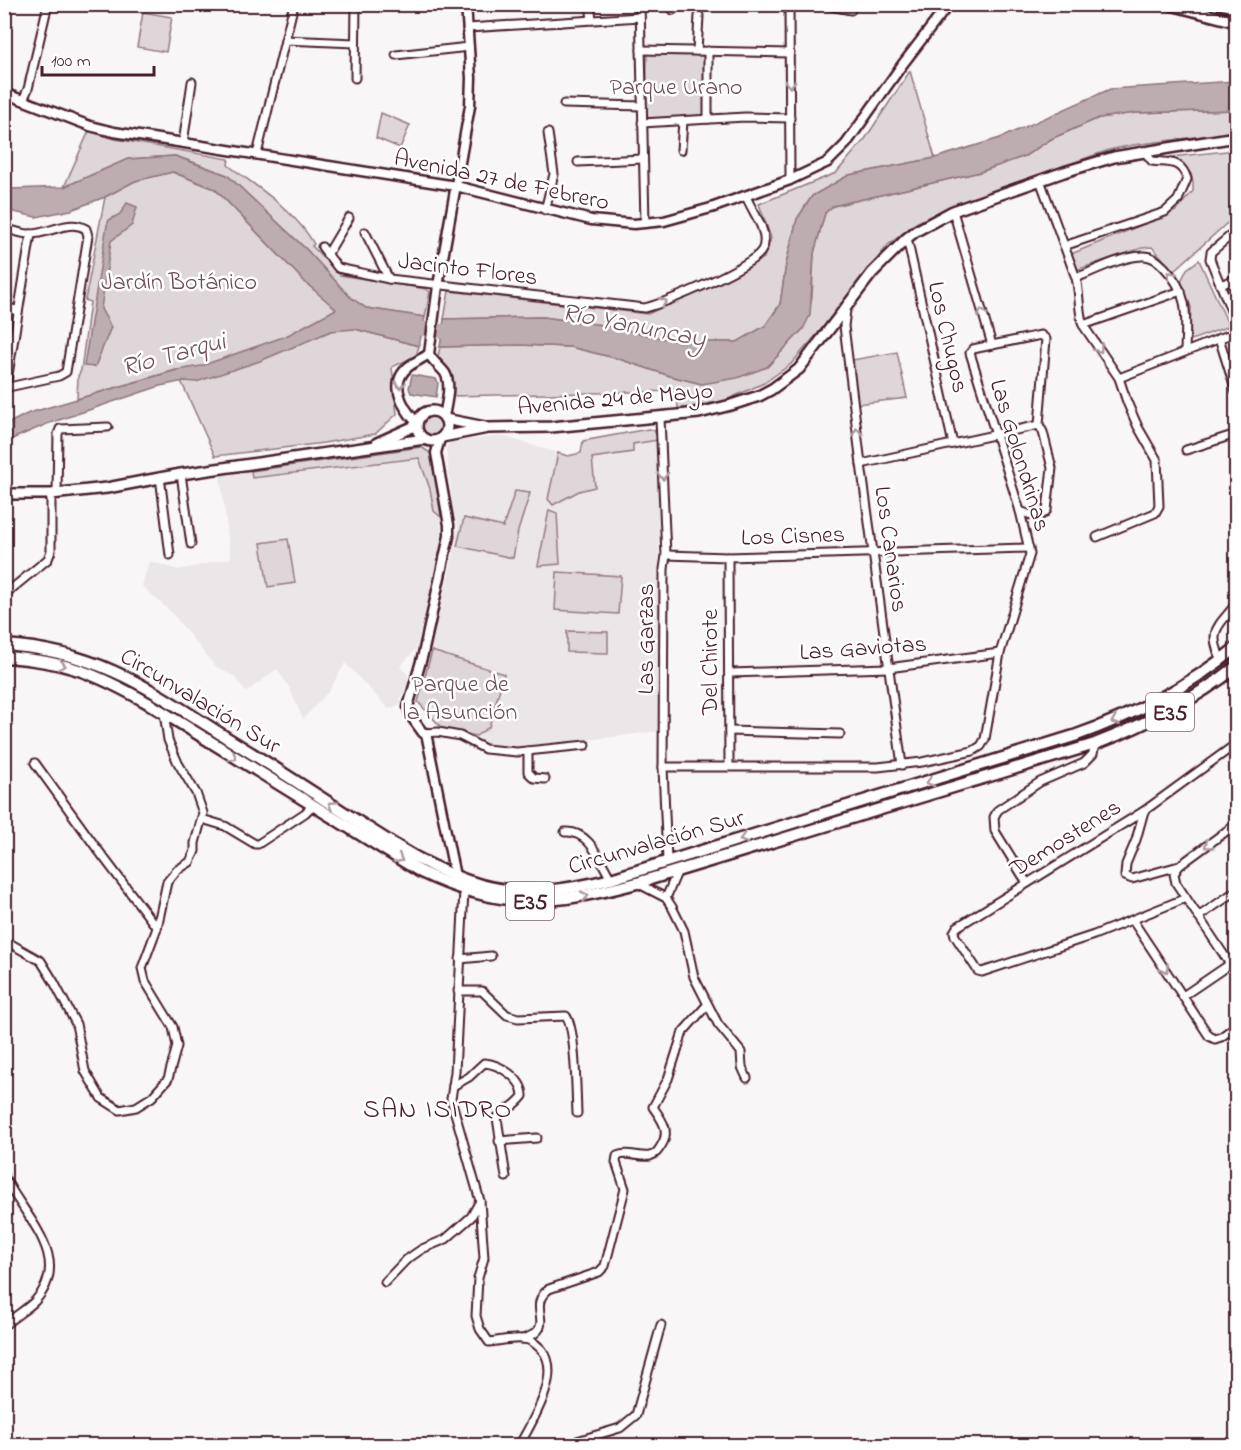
<svg xmlns="http://www.w3.org/2000/svg" width="1241" height="1450" font-family="'Indie Flower',sans-serif">
<style>
.built{fill:#ebe6e8}
.green{fill:#ded6d9;stroke:#947a82;stroke-width:1.5}
.water{fill:#bdadb0;stroke:#8f747b;stroke-width:1.5}
.lines{fill:none;stroke-linecap:round;stroke-linejoin:round}
.river{stroke:#bdadb0;stroke-width:14}
.minor-casing{stroke:#4a1f2b;stroke-width:11}
.tertiary-casing{stroke:#4a1f2b;stroke-width:13}
.secondary-casing{stroke:#4a1f2b;stroke-width:14}
.trunk-casing{stroke:#4a1f2b;stroke-width:15}
.minor{stroke:#fff;stroke-width:7}
.tertiary{stroke:#fff;stroke-width:8}
.secondary{stroke:#fff;stroke-width:9}
.trunk{stroke:#fff;stroke-width:10}
.oneway{stroke:#ae9aa0}
.labels{text-anchor:middle;stroke-width:5;stroke-linejoin:round;paint-order:stroke}
.shield{fill:#fff;stroke:#80626b;stroke-width:1.5}
.shield-label{font-size:22px;font-weight:bold;fill:#4a1f2b}
.park-label{font-size:24px;fill:#6f4d56;stroke:#fff}
.street-label{font-size:24px;fill:#4a1f2b;stroke:#fff}
.water-label{font-size:26px;font-style:italic;fill:#72515a;stroke:#fff}
.neighbourhood-label{font-size:26px;letter-spacing:1.5px;fill:#4a1f2b;stroke:#fff}
</style>
<rect width="100%" height="100%" fill="#f8f6f7"/>
<filter id="ink" filterUnits="userSpaceOnUse"><feTurbulence type="fractalNoise" baseFrequency=".0167" numOctaves="2"/><feDisplacementMap in="SourceGraphic" scale="12" xChannelSelector="R" yChannelSelector="G"/><feConvolveMatrix kernelMatrix="1 2 1 2 8 2 1 2 1" color-interpolation-filters="sRGB"/></filter>
<g filter="url(#ink)">
<g class="built">
<path d="M648 429 654 430 658 440 659 492 658 731 526 748 483 746 480 739 476 737 442 728 418 702 453 557 458 527 453 510 446 449 447 446 451 442 502 436 568 456 581 453 583 441Z"/>
<path d="M415 447 426 449 432 454 441 517V542L417 647 400 667 408 675V679L406 689 399 699 403 703 389 709 345 663 329 691 303 719 289 687 277 669 246 692 234 676 215 666 171 612 142 586 149 561 179 570 231 558 220 475Z"/>
</g>
<g class="green">
<path d="M143 12 172 17 166 52 137 47Z"/>
<path d="M647 54 706 55 705 119 646 118Z"/>
<path d="M910 71 935 158 849 175 812 196 797 219 786 264 780 304 765 326 738 342H680L602 325 543 317 444 319 449 291 648 314 764 258 771 238 759 204 836 173 865 139Z"/>
<path d="M1236 110V132L1133 145 1109 150 959 203 916 223 888 245 820 331 791 364 764 383 724 401 678 409 677 391 452 396 450 371 438 356 440 347 520 345 570 347 619 359 670 376 702 384 767 367 803 329 812 297 814 253 825 213 833 206 980 172 1025 156 1051 139 1099 118 1135 113Z"/>
<path d="M381 113 410 125 400 148 376 138Z"/>
<path d="M89 131 115 139 229 159 228 165C258 188 295 210 314 244L312 246 340 275 426 289 430 292 425 317 366 308 350 297 307 250 227 175 190 161 175 156 128 159 64 187Z"/>
<path d="M1236 150V215L1174 271 1152 247 1142 248 1076 270 1071 254 1176 211 1193 191V183L1191 174 1170 157Z"/>
<path d="M172 172 215 189 306 283 337 309 355 329 419 346 416 356 392 367 397 414 375 434 324 443 215 456 176 370 77 399 78 376 81 370 90 302 85 300 105 197 135 181Z"/>
<path d="M1199 260 1229 326 1189 341 1191 307 1181 281 1187 269Z"/>
<path d="M897 352 907 398 857 404 852 360Z"/>
<circle cx="432" cy="426" r="10"/>
<path d="M648 429 654 430 658 440 633 444V452L592 458 595 487 579 491 553 505 548 499 558 453 568 456 581 453 583 441Z"/>
<path d="M421 447 432 454 441 517 434 511 430 489 419 458 252 478 251 471Z"/>
<path d="M515 491 530 493 518 531 513 558 457 546 464 518 503 527Z"/>
<path d="M549 510 557 513 560 564 538 566Z"/>
<path d="M288 539 295 583 268 587 261 543Z"/>
<path d="M557 572 621 576 618 614 555 610Z"/>
<path d="M567 631 608 632V653L567 652Z"/>
<path d="M432 651 504 674 489 727 476 736 442 728 418 702Z"/>
</g>
<g class="water">
<path d="M1236 81V110L1135 113 1099 118 1051 139 1025 156 980 172 833 206 825 213 814 253 810 315 803 329 767 367 737 378 702 384 670 376 619 359 570 347 520 345 440 347 444 319 543 317 602 325 680 342H737L765 326 780 305 786 264 797 219 812 196 849 175 935 158 1000 138 1110 89Z"/>
<path d="M175 156 227 175 307 250 350 297 366 308 425 317 419 346 355 329 331 331 260 361 196 382 184 381 160 386 47 424 5 442V425L29 413 177 370 201 366 286 336 336 309 306 283 215 189 173 172 135 181 105 197 71 210 36 217 5 210V185L11 189 64 187 128 159Z"/>
<path d="M127 203 137 207 132 225 111 241 101 309 111 327 95 367 84 366 107 225 109 220 120 214Z"/>
<path d="M412 375 436 379 438 383 436 397 411 393 409 388Z"/>
</g>
<g class="lines">
<path class="river" d="M407 327 459 333"/>
<g class="minor-casing">
<g id="minor">
<path d="M590 4 592 20"/>
<path d="M640 4 645 223"/>
<path d="M789 4 790 180"/>
<path d="M820 4 851 10"/>
<path d="M673 10V4"/>
<path d="M468 28 640 17"/>
<path d="M285 40 355 43"/>
<path d="M641 50 790 53"/>
<path d="M697 51 699 16"/>
<path d="M708 51V119"/>
<path d="M396 55 469 47"/>
<path d="M355 78 356 4"/>
<path d="M23 100 28 89 48 4"/>
<path d="M564 104 642 106"/>
<path d="M642 123 745 117 790 118"/>
<path d="M183 143 192 82"/>
<path d="M681 150 683 121"/>
<path d="M257 154 294 4"/>
<path d="M578 162 643 159"/>
<path d="M1040 180 1076 278C1080 294 1078 310 1083 325L1119 378 1127 402 1138 427 1157 460 1159 506 1155 513 1097 537"/>
<path d="M545 210 554 174 548 133"/>
<path d="M4 228C12 230 21 234 29 234 48 235 68 218 86 229L88 236 66 372 59 376 4 388"/>
<path d="M1236 231 1211 252 1210 259 1236 323"/>
<path d="M365 232 389 279"/>
<path d="M907 238 953 444"/>
<path d="M1064 246 1165 212 1178 200 1187 179C1181 159 1168 163 1152 161L1144 151"/>
<path d="M322 247 338 268 389 279 645 308C671 301 738 272 758 255 761 252 764 247 764 243 766 227 751 210 746 196"/>
<path d="M327 255 349 218"/>
<path d="M1076 278C1096 270 1120 257 1142 256 1152 255 1159 262 1165 268 1190 294 1186 318 1185 351"/>
<path d="M1220 285 1236 279"/>
<path d="M4 306 18 311"/>
<path d="M846 310 844 326 861 464 902 765"/>
<path d="M1083 325 1181 291"/>
<path d="M1219 338 1236 392"/>
<path d="M992 345 1041 335 1046 339 1039 425 1043 432 1052 468 1047 510C1040 520 1030 515 1020 511"/>
<path d="M1119 378 1236 332"/>
<path d="M6 387 31 234"/>
<path d="M660 418 666 555 664 569 663 767 667 861"/>
<path d="M1186 450 1236 434"/>
<path d="M861 464 1039 425"/>
<path d="M181 474 191 544"/>
<path d="M160 477 170 555"/>
<path d="M57 493 58 434 60 429 108 427"/>
<path d="M666 555 728 557 1029 548"/>
<path d="M728 557 729 766"/>
<path d="M4 595 48 559 51 551V494"/>
<path d="M1221 660C1208 630 1217 628 1236 604"/>
<path d="M729 673 888 668 1000 653"/>
<path d="M729 731 840 734"/>
<path d="M426 733 438 732 460 736 485 749 517 752 586 745"/>
<path d="M528 751V772L534 778 545 779"/>
<path d="M35 763 95 846 157 928"/>
<path d="M663 767H878L922 762 973 751 981 746 985 739 1000 653 1030 554 1020 511 970 353 973 349 992 345 953 211"/>
<path d="M1144 811 1136 840 1126 864 1125 876 1132 879 1179 866"/>
<path d="M202 819 225 826 255 844H258L305 813 312 806"/>
<path d="M1236 824 1179 866 1174 874 1176 883 1236 973"/>
<path d="M565 832C590 830 600 861 611 879"/>
<path d="M637 883 666 898 672 907 684 931 694 977 718 1024 741 1052 742 1067 747 1078"/>
<path d="M1027 883 995 831 994 817 998 810 1040 782 1084 763 1093 754 1095 744"/>
<path d="M464 890 455 1072 451 1099 480 1201 484 1258 478 1278 476 1316 480 1329 489 1342C500 1341 512 1338 522 1339 531 1339 536 1344 542 1350 563 1374 531 1423 519 1446"/>
<path d="M666 898 678 870"/>
<path d="M1186 898 1094 935 982 972 978 971 955 936 954 932 957 927 1144 811 1236 744"/>
<path d="M1198 917 1236 891"/>
<path d="M1133 921 1209 1036 1215 1039 1221 1037 1236 1026"/>
<path d="M4 940 41 961 54 982 76 1024 85 1071 101 1098 120 1110 136 1107 152 1097 168 1079 177 1046 173 1027 145 981 142 968 157 928 167 882 177 870 190 862 195 851V843L203 813 196 793 178 763 168 740 164 713"/>
<path d="M460 959 491 956"/>
<path d="M458 991H482L507 1015 518 1018 566 1016C576 1028 576 1094 577 1113"/>
<path d="M1183 996 1236 960"/>
<path d="M453 1086 469 1077 484 1063C500 1064 523 1079 523 1096 515 1107 506 1109 497 1118L506 1177"/>
<path d="M499 1141 537 1138"/>
<path d="M4 1176C22 1215 75 1258 35 1301 27 1309 15 1316 6 1324"/>
<path d="M385 1282 406 1260 422 1249 446 1239 471 1217 480 1201"/>
<path d="M523 1339C560 1327 524 1308 549 1289L599 1272 605 1266 625 1189 616 1162 617 1156C628 1151 639 1158 650 1156 656 1154 658 1151 661 1146 671 1131 662 1120 653 1107L668 1079 683 1032 707 1005"/>
<path d="M575 1446 577 1441 620 1428 636 1415 661 1325"/>
</g>
</g>
<g class="tertiary-casing">
<g id="tertiary">
<path d="M4 93 90 126 114 132 456 186 591 220 634 224 664 221 711 208 790 180 828 162 846 144 902 65 949 4"/>
<path d="M444 417C446 404 452 385 445 373 440 366 433 362 429 354L438 286 470 106 471 78 466 4"/>
<path d="M417 423C401 406 387 381 412 364 417 361 423 358 429 354"/>
<path d="M440 439 436 453 449 525V536L423 654 408 707 410 715 423 733H426L455 876"/>
</g>
</g>
<g class="secondary-casing">
<g id="secondary">
<path d="M1167 4 1236 22"/>
<path d="M1221 4 1236 8"/>
<circle cx="432" cy="426" r="15"/>
<path d="M445 419 485 427"/>
<path d="M442 437 488 428 551 427 699 413 731 405 759 396 772 389 799 369 872 273 907 238 916 231 953 211 1064 172 1114 157 1236 137"/>
<path d="M377 443 417 425"/>
<path d="M4 494H51L107 488 181 474 425 439"/>
</g>
</g>
<g class="trunk-casing">
<g id="trunk">
<path d="M4 645C99 651 150 689 227 738 271 765 314 793 357 821 396 846 436 873 481 885 525 897 569 890 611 879L1074 736C1134 715 1187 688 1236 648"/>
<path d="M4 657C66 661 95 673 148 703L421 872C502 911 553 905 637 883L1095 744C1147 724 1193 701 1236 667"/>
</g>
</g>
<use href="#minor" class="minor"/>
<use href="#tertiary" class="tertiary"/>
<use href="#secondary" class="secondary"/>
<use href="#trunk" class="trunk"/>
</g>
<defs><path id="oneway-chevron" d="M-2-3.5L2.5 0L-2 3.5" fill="none" stroke-width="1.6" stroke-linecap="round" stroke-linejoin="round" transform="scale(1.5)"/></defs>
<g class="oneway">
<use href="#oneway-chevron" transform="translate(790 84) rotate(90)"/>
<use href="#oneway-chevron" transform="translate(1171 275) rotate(-130)"/>
<use href="#oneway-chevron" transform="translate(663 302) rotate(-21)"/>
<use href="#oneway-chevron" transform="translate(982 313) rotate(-106)"/>
<use href="#oneway-chevron" transform="translate(1099 349) rotate(55)"/>
<use href="#oneway-chevron" transform="translate(400 385) rotate(98)"/>
<use href="#oneway-chevron" transform="translate(857 432) rotate(-97)"/>
<use href="#oneway-chevron" transform="translate(663 476) rotate(88)"/>
<use href="#oneway-chevron" transform="translate(62 665) rotate(12)"/>
<use href="#oneway-chevron" transform="translate(1115 721) rotate(158)"/>
<use href="#oneway-chevron" transform="translate(233 757) rotate(32)"/>
<use href="#oneway-chevron" transform="translate(930 782) rotate(163)"/>
<use href="#oneway-chevron" transform="translate(332 805) rotate(-147)"/>
<use href="#oneway-chevron" transform="translate(743 839) rotate(163)"/>
<use href="#oneway-chevron" transform="translate(1208 845) rotate(144)"/>
<use href="#oneway-chevron" transform="translate(399 859) rotate(31)"/>
<use href="#oneway-chevron" transform="translate(585 896) rotate(-13)"/>
<use href="#oneway-chevron" transform="translate(1165 969) rotate(56)"/>
</g>
</g>
<g class="labels">
<g class="shield">
<rect x="1146" y="693" width="48" height="38" rx="4.5"/>
<rect x="506" y="882" width="48" height="38" rx="4.5"/>
</g>
<g class="shield-label">
<text x="1170" y="720">E35</text>
<text x="530" y="909">E35</text>
</g>
<g class="park-label">
<text x="676" y="94">Parque Urano</text>
<text x="179" y="289">Jardín Botánico</text>
<text x="460" y="691">Parque de<tspan x="460" dy="28">la Asunción</tspan></text>
</g>
<g class="street-label">
<text transform="translate(502 179) rotate(12)" y="8">Avenida 27 de Febrero</text>
<text transform="translate(468 268) rotate(7)" y="8">Jacinto Flores</text>
<text transform="translate(949 337) rotate(77)" y="8">Los Chugos</text>
<text transform="translate(615 398) rotate(-5)" y="8">Avenida 24 de Mayo</text>
<text transform="translate(1021 455) rotate(73)" y="8">Las Golondrinas</text>
<text transform="translate(793 535) rotate(-2)" y="8">Los Cisnes</text>
<text transform="translate(892 549) rotate(82)" y="8">Los Canarios</text>
<text transform="translate(645 639) rotate(-90)" y="8">Las Garzas</text>
<text transform="translate(863 647) rotate(-4)" y="8">Las Gaviotas</text>
<text transform="translate(709 662) rotate(-90)" y="8">Del Chirote</text>
<text transform="translate(201 700) rotate(31)" y="8">Circunvalación Sur</text>
<text transform="translate(1065 837) rotate(-32)" y="8">Demostenes</text>
<text transform="translate(656 841) rotate(-16)" y="8">Circunvalación Sur</text>
</g>
<g class="water-label">
<text transform="translate(634 324) rotate(11)" y="9">Río Yanuncay</text>
<text transform="translate(173 353) rotate(-15)" y="9">Río Tarqui</text>
</g>
<g class="neighbourhood-label">
<text x="438" y="1117">SAN ISIDRO</text>
</g>
</g>
<rect width="1241" height="1450" fill="none" stroke="#fff" stroke-width="24"/>
<rect x="12" y="12" width="1217" height="1426" fill="none" stroke="#4a1f2b" stroke-width="2" filter="url(#ink)"/>
<path d="M42 66v9h112v-9" fill="none" stroke="#4a1f2b" stroke-width="3"/>
<text x="51" y="66" font-size="18" fill="#4a1f2b" stroke="#ffffff" stroke-width="4.5" paint-order="stroke">100 m</text>
</svg>
